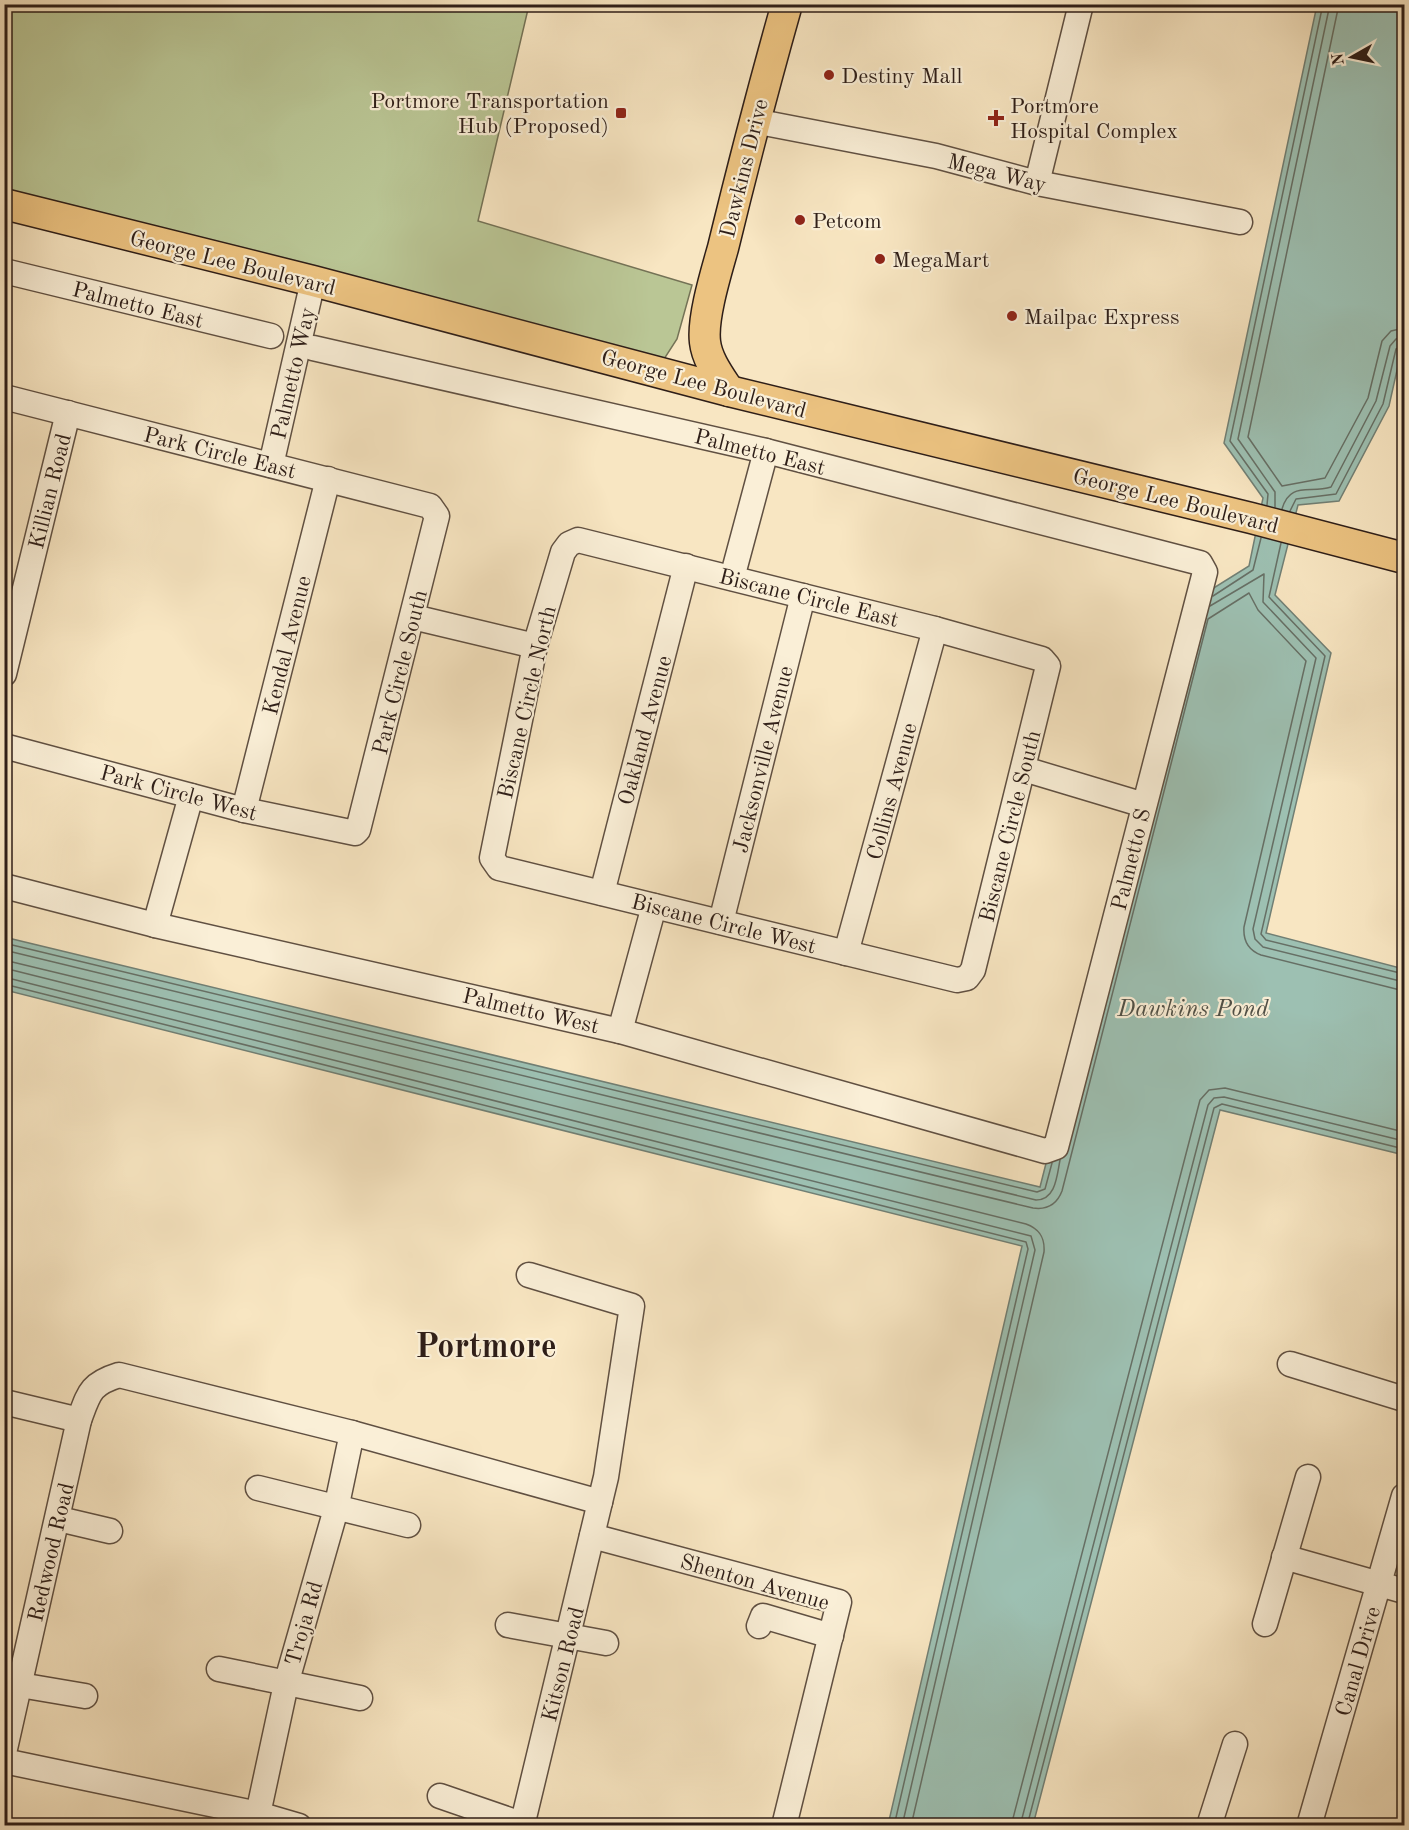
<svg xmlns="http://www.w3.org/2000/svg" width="1409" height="1830" font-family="'Old Standard TT',serif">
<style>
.green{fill:#bac695;stroke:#747256;stroke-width:1.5}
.water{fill:#9dc0b2;stroke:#717f74;stroke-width:1.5}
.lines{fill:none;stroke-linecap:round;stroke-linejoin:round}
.shore{stroke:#666f65;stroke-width:1.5}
.minor-casing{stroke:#605042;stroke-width:27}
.major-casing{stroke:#2e1e18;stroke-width:33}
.minor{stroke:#faefd7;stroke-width:24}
.major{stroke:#ecc381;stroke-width:30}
.poi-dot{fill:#8f2418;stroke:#faefd7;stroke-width:2}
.labels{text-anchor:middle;stroke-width:4.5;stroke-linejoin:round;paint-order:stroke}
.poi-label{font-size:22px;fill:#2e1e18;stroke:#faefd7;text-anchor:start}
.street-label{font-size:22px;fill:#2e1e18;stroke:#faefd7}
.water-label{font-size:24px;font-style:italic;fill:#4f4f46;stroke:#faefd7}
.town-label{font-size:34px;font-weight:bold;fill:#2e1e18;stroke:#faefd7}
</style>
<rect width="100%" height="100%" fill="#f8e6c2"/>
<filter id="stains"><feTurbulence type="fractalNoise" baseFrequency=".00333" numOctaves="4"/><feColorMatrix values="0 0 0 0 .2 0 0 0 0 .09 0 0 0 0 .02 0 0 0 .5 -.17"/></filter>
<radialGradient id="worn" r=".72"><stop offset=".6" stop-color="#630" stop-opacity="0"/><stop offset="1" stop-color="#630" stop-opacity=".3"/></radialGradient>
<path class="green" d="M5 5H529L478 221 692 285 677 339 657 370 5 195Z"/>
<path class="water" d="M1317 5H1404V339L1389 406 1339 501 1298 505 1275 595 1331 653 1266 933 1404 969V1155L1220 1110 1033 1825H888L1022 1246 5 990 4 937 1040 1187 1188 604 1249 566 1263 498 1224 443Z"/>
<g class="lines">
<g class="shore">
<path d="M1339 4 1248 437 1282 486 1325 478 1368 398 1382 341 1391 331 1404 328"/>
<path d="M1267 505 1268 494 1230 441 1323 4"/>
<path d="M1275 507V492L1238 439 1330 4"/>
<path d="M1282 509C1290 481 1310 494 1331 487L1376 401 1390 346 1396 339 1404 337"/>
<path d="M1290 511 1296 499 1336 494 1383 404 1396 349 1404 345"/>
<path d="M1281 543 1269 597 1325 656 1261 934 1266 940 1404 974"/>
<path d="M1213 596 1253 570 1261 538"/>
<path d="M1210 606 1264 574 1263 602 1316 658 1253 929 1255 939 1263 947 1404 982"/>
<path d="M4 943 1037 1192 1045 1189 1052 1163"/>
<path d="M4 950 1036 1200C1056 1200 1057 1175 1060 1160"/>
<path d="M4 960 1033 1208C1047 1210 1057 1204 1062 1191L1208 619 1249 593 1258 610 1306 661 1244 927C1243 940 1248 950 1261 955L1404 991"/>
<path d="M4 968 1026 1224C1040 1229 1045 1238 1044 1252L911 1826"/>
<path d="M4 977 1031 1236 1035 1250 902 1826"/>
<path d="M4 984 1026 1242 1028 1249 894 1826"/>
<path d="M1011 1826 1200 1100 1209 1090 1225 1088 1404 1132"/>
<path d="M1020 1826 1208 1105 1214 1098 1224 1097 1404 1141"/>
<path d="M1027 1826 1214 1108 1222 1104 1404 1149"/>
</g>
<g class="minor-casing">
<g id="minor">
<path d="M754 121 936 156 1037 183 1240 222"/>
<path d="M1037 183 1081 4"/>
<path d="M4 271 271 336"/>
<path d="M4 397 430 506 437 516 358 830 355 833 244 810 4 746"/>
<path d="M271 465 313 281"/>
<path d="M578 540 935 629 1042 659 1048 666 973 970 967 978 957 980 499 868 492 858 535 646 563 552 569 544Z"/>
<path d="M732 578 766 451"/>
<path d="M413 617 535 646"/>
<path d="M4 674 68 413"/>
<path d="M1024 769 1144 805"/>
<path d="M244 810 328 479"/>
<path d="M4 886 155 925 620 1031 1045 1151 1056 1147 1205 572 1200 563 766 451 313 348"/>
<path d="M602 893 686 566"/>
<path d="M721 922 803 596"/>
<path d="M155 925 191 796"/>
<path d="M846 953 935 629"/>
<path d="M620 1031 654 906"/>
<path d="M1290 1364 1404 1399"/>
<path d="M4 1402 79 1420"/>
<path d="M258 1488 408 1525"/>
<path d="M59 1519 110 1531"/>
<path d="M592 1536 839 1602 784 1826"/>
<path d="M1284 1557 1404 1591"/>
<path d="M1265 1624 1308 1477"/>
<path d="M508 1625 606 1643"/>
<path d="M759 1626 763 1616 831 1636"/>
<path d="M219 1669 360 1698"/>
<path d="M20 1685 85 1696"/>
<path d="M4 1753 79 1420C89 1393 90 1384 119 1375L352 1433 600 1502"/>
<path d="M4 1761 258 1814 299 1826"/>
<path d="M440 1796 527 1826"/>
<path d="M258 1814 286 1684 336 1509 352 1433"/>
<path d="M522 1826 606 1477 632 1306 529 1275"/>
<path d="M1209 1826 1235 1744"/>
<path d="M1309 1826 1404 1496"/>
</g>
</g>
<g class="major-casing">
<g id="major">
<path d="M4 204 313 281 729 391 1251 518 1404 558"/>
<path d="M729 391C720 377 707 360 705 342 702 318 716 273 723 248 743 166 764 85 787 4"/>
</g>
</g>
<use href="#minor" class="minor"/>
<use href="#major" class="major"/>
</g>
<g class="poi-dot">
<circle cx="829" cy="75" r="6"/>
<rect x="615" y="107" width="12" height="12" rx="3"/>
<path d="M993 109h6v6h6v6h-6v6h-6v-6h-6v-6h6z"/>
<circle cx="800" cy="220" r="6"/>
<circle cx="880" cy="259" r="6"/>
<circle cx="1012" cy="316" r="6"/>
</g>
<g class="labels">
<g class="poi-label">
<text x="841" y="83">Destiny Mall</text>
<text x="609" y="108" text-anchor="end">Portmore Transportation<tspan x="609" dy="25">Hub (Proposed)</tspan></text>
<text x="1010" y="113">Portmore<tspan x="1010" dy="25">Hospital Complex</tspan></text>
<text x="812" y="228">Petcom</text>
<text x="892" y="267">MegaMart</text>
<text x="1024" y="324">Mailpac Express</text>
</g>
<g class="street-label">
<text transform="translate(743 168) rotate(-76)" y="8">Dawkins Drive</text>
<text transform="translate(997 172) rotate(14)" y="8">Mega Way</text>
<text transform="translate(233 262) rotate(14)" y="8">George Lee Boulevard</text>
<text transform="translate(138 304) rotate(14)" y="8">Palmetto East</text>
<text transform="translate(292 373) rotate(-77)" y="8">Palmetto Way</text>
<text transform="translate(704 383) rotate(15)" y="8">George Lee Boulevard</text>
<text transform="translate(760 451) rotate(14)" y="8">Palmetto East</text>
<text transform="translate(220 452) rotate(14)" y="8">Park Circle East</text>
<text transform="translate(49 491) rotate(-76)" y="8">Killian Road</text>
<text transform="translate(1176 500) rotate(14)" y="8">George Lee Boulevard</text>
<text transform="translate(809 597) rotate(14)" y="8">Biscane Circle East</text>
<text transform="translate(286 645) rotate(-76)" y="8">Kendal Avenue</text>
<text transform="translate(399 672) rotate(-76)" y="8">Park Circle South</text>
<text transform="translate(526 702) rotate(-77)" y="8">Biscane Circle North</text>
<text transform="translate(644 730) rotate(-75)" y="8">Oakland Avenue</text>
<text transform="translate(762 759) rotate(-76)" y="8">Jacksonville Avenue</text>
<text transform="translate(891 791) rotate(-75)" y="8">Collins Avenue</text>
<text transform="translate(179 792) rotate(15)" y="8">Park Circle West</text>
<text transform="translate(1009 826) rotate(-76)" y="8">Biscane Circle South</text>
<text transform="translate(1130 859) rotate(-76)" y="8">Palmetto S</text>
<text transform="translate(724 923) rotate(14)" y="8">Biscane Circle West</text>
<text transform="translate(531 1010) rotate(13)" y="8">Palmetto West</text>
<text transform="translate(50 1552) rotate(-77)" y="8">Redwood Road</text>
<text transform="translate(755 1581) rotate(16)" y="8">Shenton Avenue</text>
<text transform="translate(303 1623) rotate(-74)" y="8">Troja Rd</text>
<text transform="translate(1357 1661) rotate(-74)" y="8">Canal Drive</text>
<text transform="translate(562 1664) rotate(-76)" y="8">Kitson Road</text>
</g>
<g class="water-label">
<text x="1193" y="1016">Dawkins Pond</text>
</g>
<g class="town-label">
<text x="486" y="1357">Portmore</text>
</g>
</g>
<rect width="1409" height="1830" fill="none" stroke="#f8e6c2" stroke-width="24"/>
<rect x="6" y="6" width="1397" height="1818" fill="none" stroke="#2e1e18" stroke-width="3"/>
<rect x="12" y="12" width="1385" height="1806" fill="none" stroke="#2e1e18" stroke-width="1.5"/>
<g transform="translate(1352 57) rotate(261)" stroke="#faefd7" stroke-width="4.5" paint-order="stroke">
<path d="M0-4.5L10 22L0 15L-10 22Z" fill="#2e1e18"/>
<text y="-9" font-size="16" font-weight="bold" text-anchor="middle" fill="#2e1e18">N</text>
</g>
<rect width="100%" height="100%" filter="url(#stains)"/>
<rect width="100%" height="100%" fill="url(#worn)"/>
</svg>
